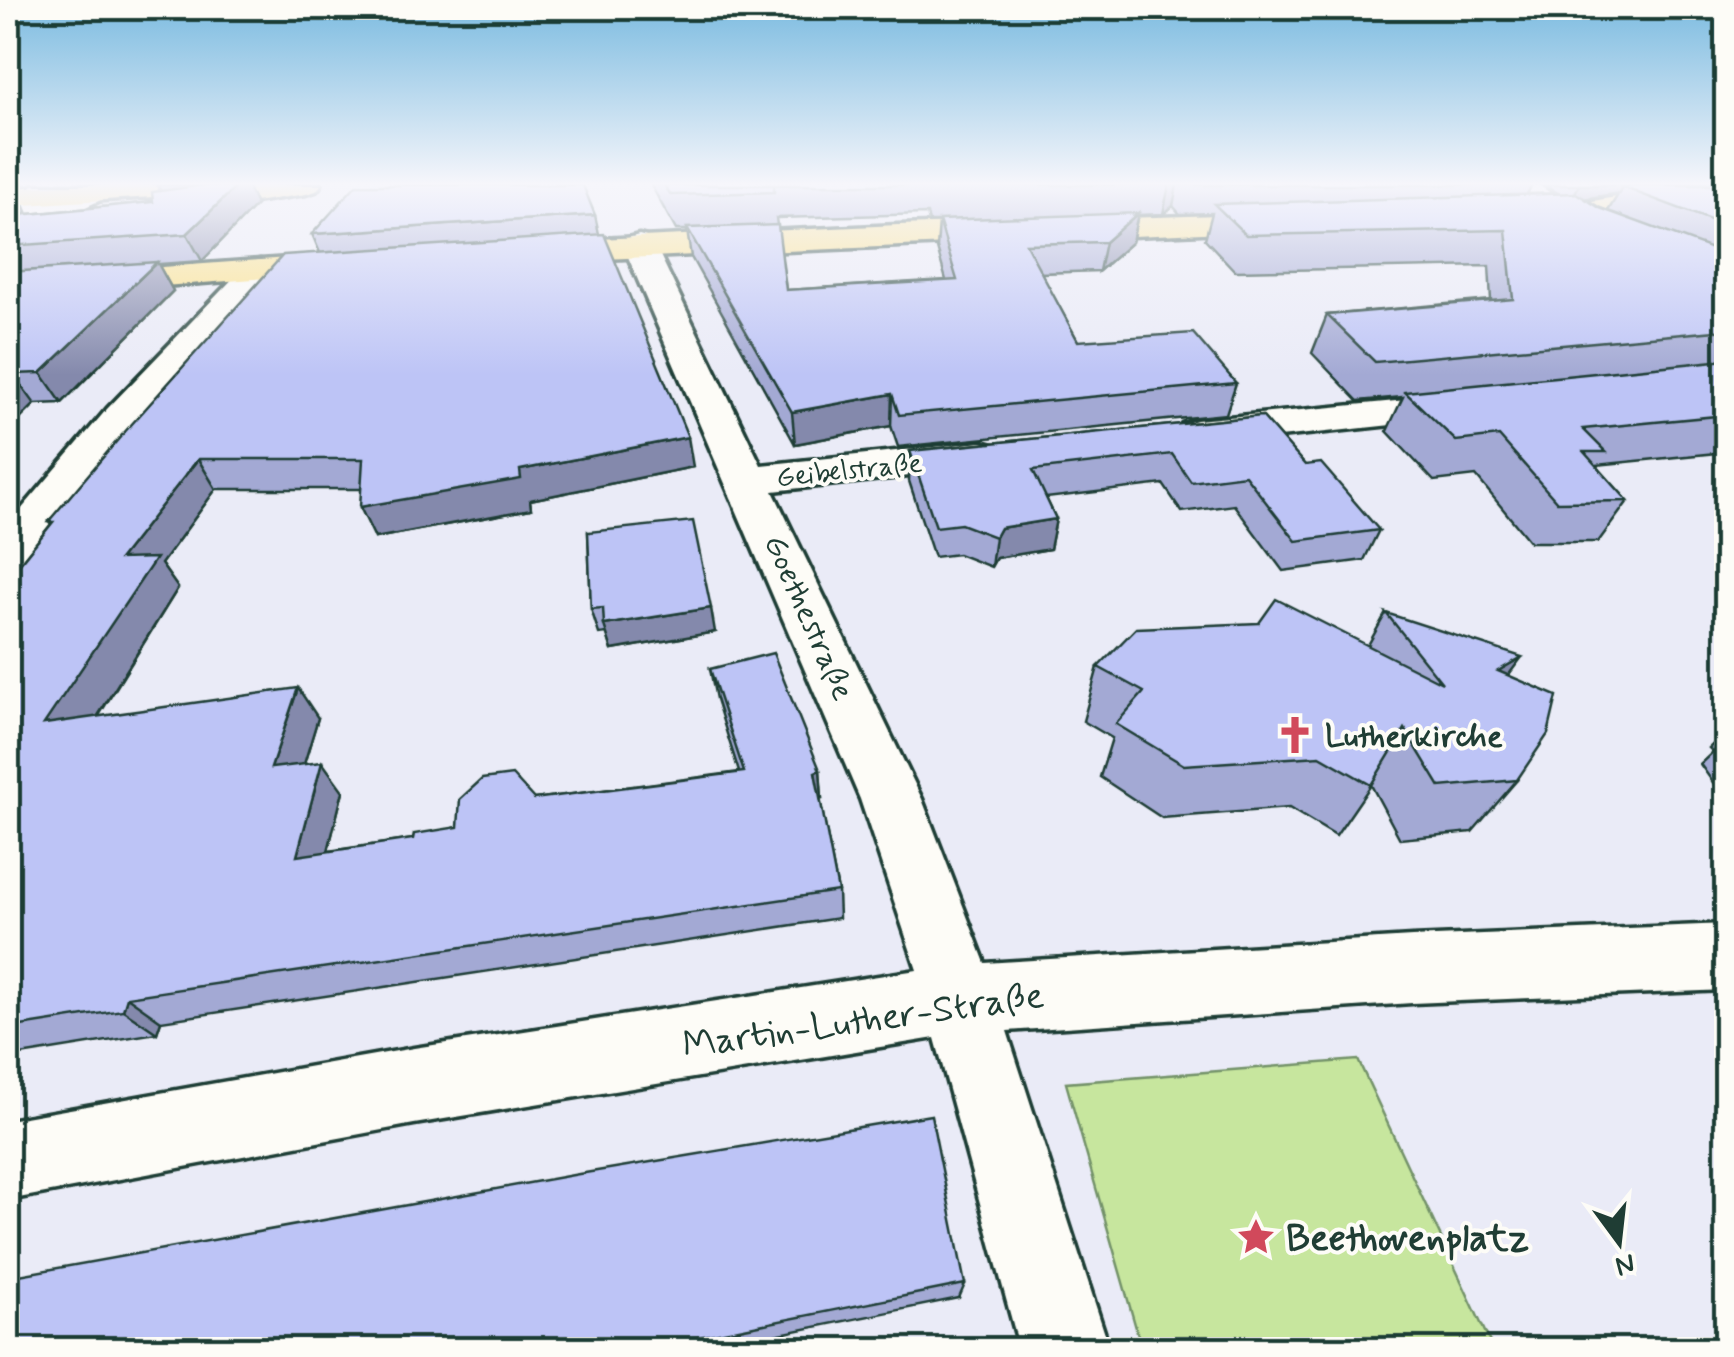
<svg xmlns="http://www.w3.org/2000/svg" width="1734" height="1357" font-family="Mynerve,sans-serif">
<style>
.green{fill:#c7e69e;stroke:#739269;stroke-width:2.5}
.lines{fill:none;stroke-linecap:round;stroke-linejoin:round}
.minor-casing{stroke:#1f3d34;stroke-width:7}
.major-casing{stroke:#1f3d34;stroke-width:7}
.minor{fill:#fdfcf7;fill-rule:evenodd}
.major{fill:#fce080;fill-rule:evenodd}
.wall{fill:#a3a9d4;stroke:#1f3d34;stroke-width:2.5;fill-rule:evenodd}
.shaded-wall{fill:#8489ac;stroke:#1f3d34;stroke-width:2.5}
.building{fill:#bdc4f6;stroke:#1f3d34;stroke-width:2.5}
.labels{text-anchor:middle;stroke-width:8;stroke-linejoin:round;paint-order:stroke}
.far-street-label{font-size:28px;fill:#1f3d34;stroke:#fdfcf7}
.street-label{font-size:32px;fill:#1f3d34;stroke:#fdfcf7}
.poi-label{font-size:32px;font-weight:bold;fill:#1f3d34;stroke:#fdfcf7;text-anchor:start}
.near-street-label{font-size:38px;fill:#1f3d34;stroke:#fdfcf7}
.near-poi-label{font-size:38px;font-weight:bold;fill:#1f3d34;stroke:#fdfcf7;text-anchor:start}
</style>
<rect width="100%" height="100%" fill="#eaebf7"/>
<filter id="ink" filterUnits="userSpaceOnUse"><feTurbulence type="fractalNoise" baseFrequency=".01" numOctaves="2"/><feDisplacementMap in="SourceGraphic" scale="20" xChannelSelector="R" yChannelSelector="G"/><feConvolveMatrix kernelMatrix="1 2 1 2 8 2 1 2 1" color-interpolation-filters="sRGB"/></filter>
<g filter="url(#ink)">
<path class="green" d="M1358 1060 1493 1349H1142L1066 1083Z"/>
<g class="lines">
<g class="minor-casing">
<g id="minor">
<path d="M33 185H66L54 201 86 185H116L105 198 44 226 33 224 22 195Z"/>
<path d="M1504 185H1538L1604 226 1726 275V297L1582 240Z"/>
<path d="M639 235 650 238 655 245 761 465 982 442 997 446 1004 455 997 464 982 468 773 491 922 799 985 963 1412 937 1726 924V990L1412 1003 1007 1031 1110 1350H1020L935 1038 414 1124 8 1200V1120L414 1048 917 970 860 799 623 245 628 238Z"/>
<path d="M260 260 272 263 277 270 272 277 137 427 25 566 8 571V525L107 409 248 263Z"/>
<path d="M1470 394 1484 397 1490 406 1484 415 1197 446 1182 442 1176 433 1182 424 1197 420Z"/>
</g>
</g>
<g class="major-casing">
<g id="major">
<path d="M66 185H215L212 191 251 185H321L316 191 306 194 176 214 165 211 161 205 165 199 184 195 8 206V188Z"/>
<path d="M1689 185H1726V196C1673 205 1568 234 1518 221L1514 215 1518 209 1568 205Z"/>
<path d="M1283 213 1294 215 1299 222 1294 229 534 262 522 259 518 252 522 245 534 242 898 225Z"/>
<path d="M344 254 356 257 361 264 356 271 8 298V278Z"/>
</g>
</g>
<use href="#minor" class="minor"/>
<use href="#major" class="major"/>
</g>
<g class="wall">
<path d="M157 185 256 205 202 261 158 264 173 291 62 403 35 404 8 431V216L153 202 160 191Z"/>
<path d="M651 185H1532L1527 194 1558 193 1544 185H1726V452L1596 465 1628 501 1598 542H1530L1476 476 1434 481 1387 431 1403 397 1358 401 1312 353 1327 315 1491 300 1489 266 1235 271 1205 239 1212 213 1180 214 1173 206 1163 214 1138 215 1132 242 1099 271 1041 273 1078 341 1236 383 1226 414 898 447 891 426 795 444 691 257 687 230H676ZM1619 193 1608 211 1600 208 1585 198ZM927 214 929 222H939L937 248 946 280 786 290 776 218Z"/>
<path d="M595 215 599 234 693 467 530 500 531 509 375 538 361 489H216L161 564 178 588 98 717 318 718 304 764 343 791 328 851 413 839 458 827 534 799 739 772 716 699 710 669 820 770 822 799H820L838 891 839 918 161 1021 157 1033 8 1057V578L51 524 48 522 320 253 312 234Z"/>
<path d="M1262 416 1305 465 1379 530 1364 560 1283 571 1234 505 1182 512 1163 484 1046 498 1056 519 1050 549 996 558 991 567 958 554 934 557 909 481 910 451Z"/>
<path d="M588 532 715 632 612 650 607 633 599 634 591 609Z"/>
<path d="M1386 613 1509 675 1517 780 1472 832 1400 839 1371 785 1336 836 1289 808 1162 818 1100 777 1112 738 1083 721 1098 667 1368 645Z"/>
<path d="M1726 708V731L1716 718Z"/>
<path d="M1726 732V801L1700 764 1713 752 1709 748Z"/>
<path d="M965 1284 959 1298 700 1350H8Z"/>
</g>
<g class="shaded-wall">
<path d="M157 185H224L162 193Z"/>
<path d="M238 185H247L256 205 202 261 187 234Z"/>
<path d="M1169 185H1177L1173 206 1163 214Z"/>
<path d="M1579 185H1669L1622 187 1619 193 1571 201Z"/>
<path d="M1138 213 1132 242 1099 271 1105 242Z"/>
<path d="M157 262 173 291 62 403 41 373Z"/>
<path d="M13 374 35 404 8 431V379Z"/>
<path d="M892 394 891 426 795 444 792 412Z"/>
<path d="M688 437 693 467 530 500 531 509 375 538 360 507 520 470Z"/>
<path d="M198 459 216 489 161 564 178 588 74 754 44 724 120 559Z"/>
<path d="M1056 519 1050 549 996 558 991 567 995 537 1000 528Z"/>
<path d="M711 608 715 632 612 650 604 625Z"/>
<path d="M1522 657 1481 712 1498 671Z"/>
<path d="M298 688 318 718 294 797 271 768Z"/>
<path d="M322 762 343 791 320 883 297 856Z"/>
<path d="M820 770 822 799 817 801 815 772Z"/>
<path d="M127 997 161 1021 157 1033 123 1010Z"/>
</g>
<g class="building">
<path d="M204 185H238L187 234 8 246V216L153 202 152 192Z"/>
<path d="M356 185H583L595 215 312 234Z"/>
<path d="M664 185H774V192L671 195Z"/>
<path d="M930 185H1029L931 188Z"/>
<path d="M1634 185H1726V226L1622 187Z"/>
<path d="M1576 193 1600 208 1726 254V330L1375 362 1327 315 1513 299 1506 230 1246 235 1214 204Z"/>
<path d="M1138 213 1105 242 1026 244 1078 341 1193 333 1236 383 899 415 892 394 792 412 687 228 778 225 786 290 957 280 939 220Z"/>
<path d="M604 234 688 437 520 470 521 479 360 507 363 459H198L120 559 156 558 44 724 298 688 271 768 322 762 297 856 413 839 414 834 458 827 460 799 482 779 512 775 534 799 744 772 710 669 773 653 820 770 815 772 838 891 127 997 123 1010 8 1028V578L53 522H48L122 435 283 255Z"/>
<path d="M157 262 41 373 13 374 8 379V272Z"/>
<path d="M1726 360V415L1583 429 1606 452H1584L1628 501 1557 502 1499 436 1456 441 1405 392Z"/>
<path d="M1262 416 1305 465 1321 463 1379 530 1296 541 1245 475 1191 482 1172 454 1033 470 1056 519 1000 528 995 537 961 524 936 527 910 451Z"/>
<path d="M693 521 711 608 604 625 603 608 591 609 588 532Z"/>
<path d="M1276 599 1442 683 1386 613 1522 657 1498 671 1557 696 1548 734 1517 780 1440 787 1405 729 1371 785 1320 756 1184 765 1116 724 1144 692 1098 667 1136 628 1259 623Z"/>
<path d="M931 1115 965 1284 634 1350H8V1277L579 1174Z"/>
</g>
</g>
<linearGradient id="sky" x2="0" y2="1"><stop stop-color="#7bbbe0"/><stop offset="0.49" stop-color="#f6f6fb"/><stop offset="1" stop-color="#f6f6fb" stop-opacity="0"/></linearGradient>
<rect width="1734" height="375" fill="url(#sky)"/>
<defs>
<g id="church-bare" transform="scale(3)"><path d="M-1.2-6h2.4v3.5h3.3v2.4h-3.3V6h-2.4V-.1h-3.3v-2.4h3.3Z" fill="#d1495b" stroke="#fdfcf7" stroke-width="2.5" paint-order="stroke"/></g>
<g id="sight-bare" transform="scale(3)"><path d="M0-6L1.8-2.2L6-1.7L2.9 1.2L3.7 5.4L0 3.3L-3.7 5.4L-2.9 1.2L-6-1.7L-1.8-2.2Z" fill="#d1495b" stroke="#fdfcf7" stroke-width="2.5" paint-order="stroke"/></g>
</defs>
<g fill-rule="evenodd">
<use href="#church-bare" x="1295" y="735"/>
<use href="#sight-bare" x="1256" y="1237"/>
</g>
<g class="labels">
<g class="far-street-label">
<text transform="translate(849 469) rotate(-6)" y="10">Geibelstraße</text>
</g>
<g class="street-label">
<text transform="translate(810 617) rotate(66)" y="11">Goethestraße</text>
</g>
<g class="poi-label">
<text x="1325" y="746">Lutherkirche</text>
</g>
<g class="near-street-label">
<text transform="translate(863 1019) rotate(-8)" y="13">Martin-Luther-Straße</text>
</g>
<g class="near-poi-label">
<text x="1286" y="1250">Beethovenplatz</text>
</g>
</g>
<rect width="1734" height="1357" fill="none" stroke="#fdfcf7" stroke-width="40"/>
<rect x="20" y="20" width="1694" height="1317" fill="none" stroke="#1f3d34" stroke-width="4" filter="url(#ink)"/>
<g transform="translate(1619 1242) rotate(165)" stroke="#fdfcf7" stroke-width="8" paint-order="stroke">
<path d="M0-8L18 38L0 25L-18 38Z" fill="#1f3d34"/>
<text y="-15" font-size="28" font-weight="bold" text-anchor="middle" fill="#1f3d34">N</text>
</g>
</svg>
